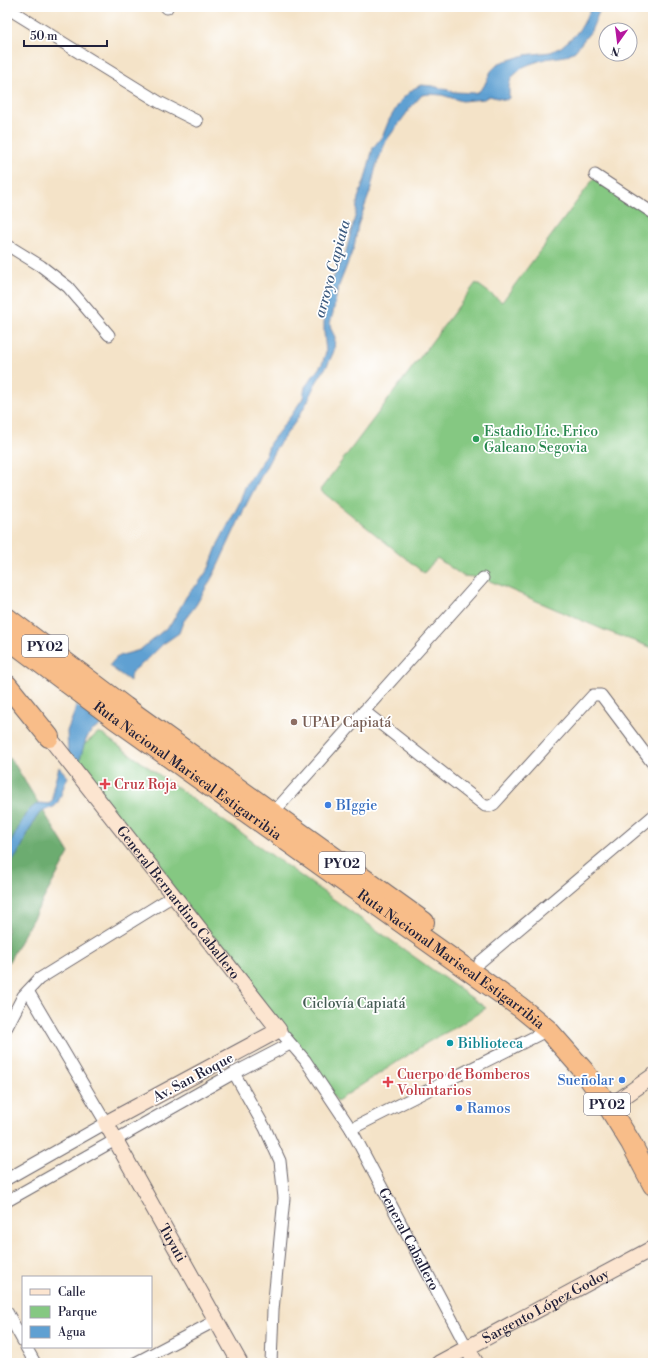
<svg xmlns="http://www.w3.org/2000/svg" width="660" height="1370" font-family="'Libre Bodoni',serif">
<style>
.green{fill:#85c882;stroke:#54755e}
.forest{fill:#6cac70;stroke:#476756}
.water{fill:#5fa0d2;stroke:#406186}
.pier{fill:#f4e3c8}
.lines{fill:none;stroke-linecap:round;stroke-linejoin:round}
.street-casing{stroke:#6c666c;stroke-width:13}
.secondary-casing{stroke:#6c666c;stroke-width:17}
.highway-casing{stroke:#6c666c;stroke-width:22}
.street{stroke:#fff;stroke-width:11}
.secondary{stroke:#fce5d0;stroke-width:15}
.highway{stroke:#f8bd89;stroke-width:20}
.leisure-dot{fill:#2e9e5b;stroke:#fff;stroke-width:1.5}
.education-dot{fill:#8d6e63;stroke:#fff;stroke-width:1.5}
.health-dot{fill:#e0444e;stroke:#fff;stroke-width:1.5}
.shop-dot{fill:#3f7fe0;stroke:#fff;stroke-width:1.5}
.culture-dot{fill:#0f9aa8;stroke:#fff;stroke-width:1.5}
.labels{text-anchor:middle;stroke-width:3.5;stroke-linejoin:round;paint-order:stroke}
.shield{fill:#fff;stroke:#646476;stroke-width:1}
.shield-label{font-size:13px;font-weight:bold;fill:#22223b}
.leisure-label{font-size:14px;fill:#27864d;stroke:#fff;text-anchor:start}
.education-label{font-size:14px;fill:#785e54;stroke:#fff;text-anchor:start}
.street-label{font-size:14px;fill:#22223b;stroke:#fff}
.health-label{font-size:14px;fill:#be3a42;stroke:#fff;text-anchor:start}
.shop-label{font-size:14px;fill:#366cbe;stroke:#fff;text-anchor:start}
.park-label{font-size:14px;fill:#455c54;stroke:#fff}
.culture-label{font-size:14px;fill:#0d838f;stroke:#fff;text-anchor:start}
.water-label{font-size:15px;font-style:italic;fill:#3d5b7f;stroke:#fff}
</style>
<rect width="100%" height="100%" fill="#fff"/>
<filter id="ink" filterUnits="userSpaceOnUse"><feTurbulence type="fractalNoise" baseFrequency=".025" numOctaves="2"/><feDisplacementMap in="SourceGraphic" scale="8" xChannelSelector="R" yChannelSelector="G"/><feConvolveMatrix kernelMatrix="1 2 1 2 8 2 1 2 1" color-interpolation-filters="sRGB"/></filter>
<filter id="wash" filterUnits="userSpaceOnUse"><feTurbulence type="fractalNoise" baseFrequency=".012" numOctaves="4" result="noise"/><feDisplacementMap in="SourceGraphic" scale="16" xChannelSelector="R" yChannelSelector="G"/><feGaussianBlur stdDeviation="0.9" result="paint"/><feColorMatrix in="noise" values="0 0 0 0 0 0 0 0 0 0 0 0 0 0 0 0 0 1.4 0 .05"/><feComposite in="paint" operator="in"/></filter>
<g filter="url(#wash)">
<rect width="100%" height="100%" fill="#f4e3c8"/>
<g class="green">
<path d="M595 177 653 215V648L604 630 483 578 463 576 437 558 424 573 320 490 476 283 502 302Z"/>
<path d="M99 732 486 1008 460 1025 428 1042 337 1101 70 757Z"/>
</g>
<path class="forest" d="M7 756 15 765 69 853 7 965Z"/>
<g class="water">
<path d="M592 7H601L591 31 575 51 565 56 545 59 530 64 523 67 511 78 509 86V98L506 100 489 96 484 99 462 101 442 95 429 94 422 95 412 106 386 141 376 166 370 192 358 225 354 247 338 288 333 313 330 323 331 329 335 337 334 351 328 364 314 386 309 399 296 421 276 448 247 503 214 574 196 605 183 622 179 633 163 644 148 659 133 671 130 676V681L109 666 116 658 122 655 140 650 171 624 186 597 192 589 198 584 209 568 218 544 239 504 245 487 265 457 270 443 290 417 303 398 305 387 322 364 326 352 324 332V311L331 282 345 255 356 213 358 198 365 179 373 148 383 135 389 120 401 100 413 89 421 85 433 86 455 92 474 93 478 92 484 86 491 71 499 63 525 55 551 52 561 47 575 35 582 26Z"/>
<path d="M76 703 102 724C99 727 94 729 91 732 84 738 81 759 77 769L68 755 67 731 75 711Z"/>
<path d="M59 767 68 777C63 785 61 800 55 806 50 810 43 808 39 814 26 831 23 853 7 867V850L26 813 34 806 39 803 49 804 53 799V788Z"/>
</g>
<path class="pier" d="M76 701 104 723V725L74 703Z"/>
</g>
<g filter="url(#ink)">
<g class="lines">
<g class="street-casing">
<g id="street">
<path d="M166 7 167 8"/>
<path d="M7 8 159 102 197 121"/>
<path d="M595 175 653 213"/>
<path d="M7 245 41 266 68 287 109 335"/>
<path d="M364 711 485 806H490L494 804 593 695H601L653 764"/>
<path d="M273 813 483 578"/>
<path d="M480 962 653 816"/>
<path d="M7 1027 23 996 39 979 173 896"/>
<path id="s1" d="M279 1030 305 1060 351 1129 467 1348"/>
<path d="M234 1073 265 1128 280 1161 284 1198 273 1310 271 1363"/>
<path d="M351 1129 548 1030"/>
<path d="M7 1179 106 1123 28 991"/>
<path d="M7 1201 234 1073 290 1044"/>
<path d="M7 1312 23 1341"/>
<path d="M26 1347 35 1363"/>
<path d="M135 1363 215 1321"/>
</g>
</g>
<g class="secondary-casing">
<g id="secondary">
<path id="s2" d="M49 737 279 1030 106 1123 240 1363"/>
<path d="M619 1100 653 1076"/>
<path d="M467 1348 476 1363"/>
<path id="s3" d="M439 1363 653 1248"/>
</g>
</g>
<g class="highway-casing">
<g id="highway">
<path d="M7 618 125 707 424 922"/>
<path id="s4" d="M7 638 114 718 520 1007 548 1030 584 1071 608 1106 631 1143 653 1185"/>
<path d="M7 685 49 737"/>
</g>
</g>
<use href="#street" class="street"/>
<use href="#secondary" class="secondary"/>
<use href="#highway" class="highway"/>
</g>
</g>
<circle class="leisure-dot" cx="476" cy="439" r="4"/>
<circle class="education-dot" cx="294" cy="722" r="4"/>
<g class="health-dot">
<path d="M103 778h4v4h4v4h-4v4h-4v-4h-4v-4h4z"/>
<path d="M386 1076h4v4h4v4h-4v4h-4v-4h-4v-4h4z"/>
</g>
<g class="shop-dot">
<circle cx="328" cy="805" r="4"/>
<circle cx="622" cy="1080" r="4"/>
<circle cx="459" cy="1108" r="4"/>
</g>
<circle class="culture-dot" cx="450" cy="1043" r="4"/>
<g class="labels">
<g class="shield">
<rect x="22" y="635" width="46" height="22" rx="3"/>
<rect x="319" y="852" width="46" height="22" rx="3"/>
<rect x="584" y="1093" width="46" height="22" rx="3"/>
</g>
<g class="shield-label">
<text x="45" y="651">PY02</text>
<text x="342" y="868">PY02</text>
<text x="607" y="1109">PY02</text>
</g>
<g class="leisure-label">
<text x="484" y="436">Estadio Lic. Erico<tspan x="484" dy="16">Galeano Segovia</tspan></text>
</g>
<g class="education-label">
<text x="302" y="727">UPAP Capiatá</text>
</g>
<g class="street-label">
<text dy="5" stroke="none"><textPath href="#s4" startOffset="224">Ruta Nacional Mariscal Estigarribia</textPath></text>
<text dy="5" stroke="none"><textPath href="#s2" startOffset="210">General Bernardino Caballero</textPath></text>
<text dy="5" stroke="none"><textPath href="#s4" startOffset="548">Ruta Nacional Mariscal Estigarribia</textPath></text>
<text transform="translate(193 1077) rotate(-28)" y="5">Av. San Roque</text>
<text dy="5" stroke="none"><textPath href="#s1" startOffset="247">General Caballero</textPath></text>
<text dy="5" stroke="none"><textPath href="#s2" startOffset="706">Tuyuti</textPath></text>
<text dy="5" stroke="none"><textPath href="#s3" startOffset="121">Sargento López Godoy</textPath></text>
</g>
<g class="health-label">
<text x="114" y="789">Cruz Roja</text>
<text x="397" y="1079">Cuerpo de Bomberos<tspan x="397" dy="16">Voluntarios</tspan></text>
</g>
<g class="shop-label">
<text x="336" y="810">BIggie</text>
<text x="614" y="1085" text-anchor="end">Sueñolar</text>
<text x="467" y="1113">Ramos</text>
</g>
<g class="park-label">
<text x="354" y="1008">Ciclovía Capiatá</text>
</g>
<g class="culture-label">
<text x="458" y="1048">Biblioteca</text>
</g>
<g class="water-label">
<text transform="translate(332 269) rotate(-75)" y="5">arroyo Capiata</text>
</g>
</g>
<rect width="660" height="1370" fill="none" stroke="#fff" stroke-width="24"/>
<rect x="22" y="1276" width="130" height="72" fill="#ffffff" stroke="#a7a7b1"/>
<rect x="30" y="1289" width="20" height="6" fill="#fce5d0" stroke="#a7a7b1"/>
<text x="58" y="1296" font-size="12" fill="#22223b">Calle</text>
<rect x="30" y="1306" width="20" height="12" fill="#85c882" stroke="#a7a7b1"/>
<text x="58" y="1316" font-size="12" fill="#22223b">Parque</text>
<rect x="30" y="1326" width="20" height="12" fill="#5fa0d2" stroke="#a7a7b1"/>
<text x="58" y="1336" font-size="12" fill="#22223b">Agua</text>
<g transform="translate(618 42) rotate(194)"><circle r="19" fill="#ffffff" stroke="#a7a7b1"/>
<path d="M0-3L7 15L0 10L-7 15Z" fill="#b5179e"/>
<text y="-6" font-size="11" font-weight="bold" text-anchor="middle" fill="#22223b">N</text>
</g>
<path d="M24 40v6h83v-6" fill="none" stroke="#22223b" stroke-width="2"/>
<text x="30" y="40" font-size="12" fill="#22223b" stroke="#ffffff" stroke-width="3" paint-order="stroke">50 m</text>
</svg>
